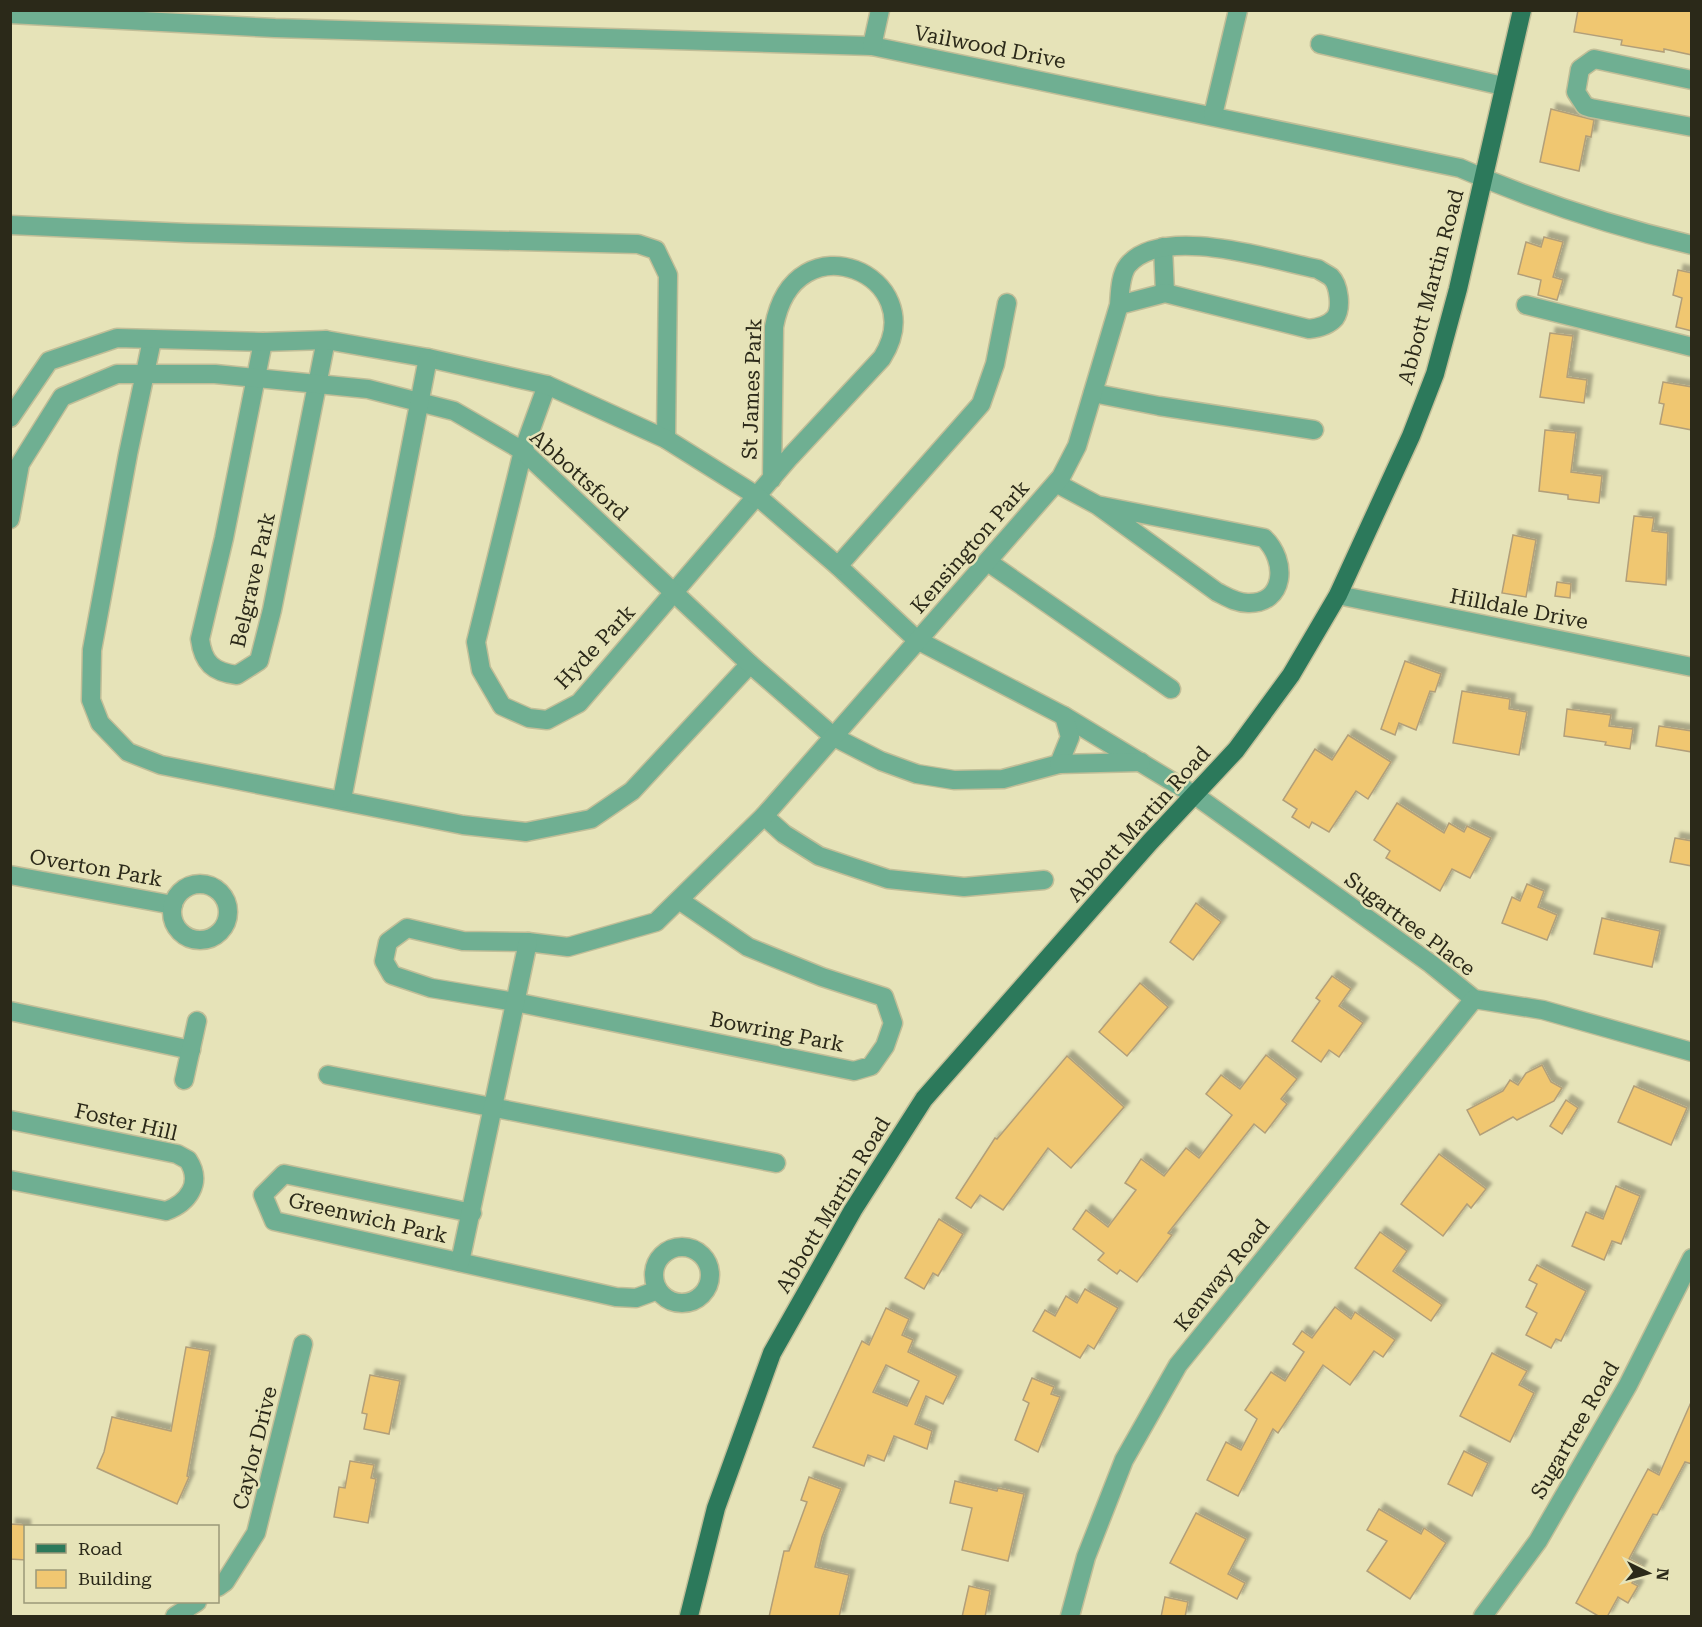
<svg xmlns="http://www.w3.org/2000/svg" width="1702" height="1627" font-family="'Roboto Serif',serif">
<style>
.building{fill:#f0c771;stroke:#b29f79;stroke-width:1.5;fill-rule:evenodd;filter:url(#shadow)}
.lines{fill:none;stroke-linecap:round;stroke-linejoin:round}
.minor-casing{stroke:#c1be98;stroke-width:21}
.major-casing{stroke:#c1be98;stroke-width:21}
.minor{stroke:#6faf92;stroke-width:18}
.major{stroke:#2c795b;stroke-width:18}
.labels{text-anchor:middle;stroke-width:5;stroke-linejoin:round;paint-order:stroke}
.street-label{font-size:21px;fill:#2b2919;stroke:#e6e3b8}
</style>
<defs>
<filter id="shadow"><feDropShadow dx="5.5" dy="-5.5" stdDeviation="1.5" flood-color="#0004"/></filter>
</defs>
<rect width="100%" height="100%" fill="#e6e3b8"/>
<g class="building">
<path d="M1578 10H1692V55L1664 49V52L1621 45 1622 40 1574 32Z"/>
<path d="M1551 109 1594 120 1591 137 1586 136 1579 171 1540 162Z"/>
<path d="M1544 237 1563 242 1553 277 1563 280 1557 300 1538 295 1541 280 1518 274 1526 242 1541 247Z"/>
<path d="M1678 270 1692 273V331L1676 327 1682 298 1673 295Z"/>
<path d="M1550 333 1573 336 1567 377 1587 380 1584 403 1540 397Z"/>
<path d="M1663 382 1692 387V430L1660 424 1664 404 1659 403Z"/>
<path d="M1545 430 1576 433 1571 472 1602 476 1599 503 1568 499V495L1539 491Z"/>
<path d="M1634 516 1654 518 1652 531 1668 533 1666 585 1626 581Z"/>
<path d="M1513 535 1536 540 1526 597 1502 593Z"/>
<path d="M1557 582 1571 584 1570 598 1555 596Z"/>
<path d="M1405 661 1441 674 1435 692 1430 691 1416 730 1399 723 1395 735 1381 729Z"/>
<path d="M1462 691 1510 699 1509 709 1527 712 1519 755 1453 743Z"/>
<path d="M1567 709 1611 715 1609 726 1633 729 1630 749 1605 745 1606 742 1564 736Z"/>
<path d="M1659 726 1692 731V752L1656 746Z"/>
<path d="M1348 735 1391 762 1368 799 1356 791 1329 832 1312 822 1309 828 1292 817 1297 809 1283 800 1315 749 1332 760Z"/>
<path d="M1397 803 1444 833 1449 823 1464 832 1467 826 1491 838 1470 878 1452 869 1440 891 1386 858 1390 851 1374 840Z"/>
<path d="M1675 838 1692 841V866L1670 862Z"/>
<path d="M1527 884 1544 891 1538 907 1557 915 1547 940 1502 923 1512 897 1520 901Z"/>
<path d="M1196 903 1221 922 1193 960 1170 942Z"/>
<path d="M1602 918 1660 931 1652 967 1594 954Z"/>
<path d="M1332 976 1351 989 1339 1006 1363 1023 1339 1057 1329 1050 1321 1062 1292 1041 1320 1001 1316 998Z"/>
<path d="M1140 983 1168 1007 1127 1056 1099 1032Z"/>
<path d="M1266 1055 1297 1079 1281 1099 1287 1104 1265 1133 1254 1124 1168 1233 1172 1235 1137 1282 1120 1270 1117 1274 1098 1260 1104 1253 1073 1229 1086 1210 1108 1227 1136 1190 1125 1183 1141 1159 1164 1176 1186 1148 1199 1158 1232 1115 1206 1094 1221 1075 1240 1089Z"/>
<path d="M1067 1056 1124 1107 1071 1168 1048 1148 1003 1210 980 1195 971 1208 956 1198 995 1138 997 1139Z"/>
<path d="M1542 1065 1551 1082 1562 1088 1554 1101 1517 1120 1513 1117 1480 1135 1467 1110 1503 1091 1510 1080 1518 1085 1526 1073Z"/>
<path d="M1634 1086 1687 1108 1671 1145 1618 1122Z"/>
<path d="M1566 1100 1578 1108 1562 1134 1550 1126Z"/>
<path d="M1439 1154 1486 1189 1471 1208 1467 1204 1443 1236 1401 1204Z"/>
<path d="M1616 1186 1640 1196 1621 1244 1612 1241 1604 1260 1572 1246 1586 1212 1603 1219Z"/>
<path d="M939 1219 963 1234 938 1276 933 1273 924 1289 905 1278Z"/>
<path d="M1380 1232 1407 1251 1393 1271 1442 1305 1431 1321 1355 1268Z"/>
<path d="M1537 1265 1586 1291 1561 1341 1556 1339 1551 1348 1526 1335 1537 1313 1526 1307 1537 1284 1529 1280Z"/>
<path d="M1085 1289 1118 1308 1094 1349 1088 1345 1080 1358 1033 1331 1045 1310 1055 1316 1066 1296 1077 1303Z"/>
<path d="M1335 1307 1351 1319 1355 1312 1395 1340 1383 1357 1374 1351 1350 1385 1323 1365 1278 1433 1273 1429 1238 1496 1207 1480 1226 1442 1241 1450 1257 1419 1245 1410 1271 1372 1285 1381 1304 1352 1293 1344 1302 1331 1312 1338Z"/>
<path d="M886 1308 909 1319 902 1335 913 1340 908 1352 957 1376 943 1404 926 1396 915 1424 932 1431 927 1449 894 1436 884 1461 868 1455 864 1466 813 1447 862 1341 869 1345ZM886 1365 919 1381 907 1406 873 1392Z"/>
<path d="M186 1347 210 1351 187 1476 189 1477 177 1504 97 1468 104 1452 112 1417 171 1431Z"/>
<path d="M1492 1353 1527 1371 1519 1385 1534 1393 1510 1442 1460 1416Z"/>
<path d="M370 1375 400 1381 389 1434 364 1429 367 1414 362 1413Z"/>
<path d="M1032 1378 1054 1387 1051 1394 1060 1397 1038 1452 1015 1440 1029 1403 1023 1400Z"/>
<path d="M1692 1400V1464L1685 1462 1657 1515 1653 1514 1629 1559 1642 1566 1632 1583 1638 1586 1628 1603 1618 1597 1607 1617H1600L1576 1603 1648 1469 1659 1475Z"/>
<path d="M1464 1451 1488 1463 1472 1496 1448 1484Z"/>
<path d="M350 1461 374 1465 371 1478 376 1479 368 1523 334 1517 339 1487 345 1488Z"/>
<path d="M809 1477 841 1489 822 1537 815 1567 849 1575 839 1617H769L784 1551H789L807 1502 801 1500Z"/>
<path d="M955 1481 997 1491 998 1488 1024 1494 1008 1561 962 1550 972 1508 950 1503Z"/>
<path d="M1379 1509 1421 1534 1424 1528 1446 1543 1410 1599 1367 1571 1387 1541 1367 1530Z"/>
<path d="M1196 1513 1246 1539 1228 1574 1245 1583 1237 1599 1170 1563Z"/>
<path d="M10 1524 25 1525 26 1560 10 1559Z"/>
<path d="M969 1586 990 1591 985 1617H962Z"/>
<path d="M1165 1597 1188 1602 1185 1617H1161Z"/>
</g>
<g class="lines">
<g class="minor-casing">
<g id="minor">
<path d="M10 14 275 28 872 46 1460 168C1535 201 1612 226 1692 245"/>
<path d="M1320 44 1503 86"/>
<path d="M872 46 880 10"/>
<path d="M1692 80 1594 59 1580 69 1576 92 1585 106 1591 108 1692 127"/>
<path d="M1213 115 1238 10"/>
<path d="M10 225 187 233 638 244 656 250 668 275 666 439"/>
<path d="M1163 247 1165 293"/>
<path d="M1526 305 1692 347"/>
<path d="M152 340 128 454 92 650 91 700 100 723 128 752 161 765 463 825 526 832 591 819 632 791 750 664"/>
<path d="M263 342 224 538 200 639C203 663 213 672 237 675L259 661 272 610 326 340"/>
<path d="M547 385 523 451 476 642 481 670 502 706 529 718 547 720 579 703 790 457 882 358C934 276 794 215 774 327L772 479"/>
<path d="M1093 393 1159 406 1314 430"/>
<path d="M10 418 49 361 117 338 263 342 326 340 428 358 547 385 666 439 757 496 838 566 917 640 1064 716 1196 796 1431 964 1474 999 1543 1010 1692 1052"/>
<path d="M1056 483 1097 505 1217 592C1227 597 1236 603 1248 603 1285 604 1288 561 1264 538L1097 505"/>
<path d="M10 519 20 464 62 397 117 374H215L368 389 454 411 523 451 750 664 834 737 881 761 917 774 954 780 1003 779 1059 764 1070 737 1064 716"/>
<path d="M988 562 1171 689"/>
<path d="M838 566 981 404 995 364 1007 303"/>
<path d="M1338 595 1692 667"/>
<path d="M1059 764 1141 762"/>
<path d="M342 799 428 358"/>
<path d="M764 816 784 834 819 856 888 879 964 887 1044 880"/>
<path d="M10 875 173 905"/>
<circle cx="200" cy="912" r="28"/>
<path d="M679 900 748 947 822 977 884 997 893 1023 885 1046 871 1066 854 1071 515 1002 431 988 392 975 384 961 388 942 407 928 463 941 528 942 568 947 656 922 764 816 1061 477 1077 446 1119 305C1120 293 1120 275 1128 265 1163 224 1272 260 1318 269 1322 272 1327 274 1331 277 1339 285 1342 308 1335 318 1328 326 1318 328 1309 329L1165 293 1119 305"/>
<path d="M10 1011 191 1050"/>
<path d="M328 1075 776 1163"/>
<path d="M184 1080 197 1021"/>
<path d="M10 1120 177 1154 188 1160C203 1183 188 1203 166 1211L10 1180"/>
<path d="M472 1213 284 1174 263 1195 274 1221 616 1297 636 1298 658 1290"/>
<circle cx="682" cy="1275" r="28"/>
<path d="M460 1262 528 942"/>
<path d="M218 1587 225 1582 256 1533 303 1344"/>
<path d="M175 1616 197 1602"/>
<path d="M1070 1616 1086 1557 1124 1460 1178 1365 1474 999"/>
<path d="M1483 1616 1538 1541 1628 1385 1692 1258"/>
</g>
</g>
<g class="major-casing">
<path id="major" d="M689 1616 716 1508 772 1353 853 1210 924 1099 1150 842 1236 750 1291 675 1338 595 1411 436 1435 374 1458 289 1522 10"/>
</g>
<use href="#minor" class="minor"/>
<use href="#major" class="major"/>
</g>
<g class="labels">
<g class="street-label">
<text transform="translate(990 47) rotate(11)" y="7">Vailwood Drive</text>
<text transform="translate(1431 287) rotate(-75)" y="7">Abbott Martin Road</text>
<text transform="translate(752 389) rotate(-88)" y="7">St James Park</text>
<text transform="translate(579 475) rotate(42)" y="7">Abbottsford</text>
<text transform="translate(970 547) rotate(-49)" y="7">Kensington Park</text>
<text transform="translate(253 580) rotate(-77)" y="7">Belgrave Park</text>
<text transform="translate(1519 609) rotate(11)" y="7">Hilldale Drive</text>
<text transform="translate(595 647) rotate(-47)" y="7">Hyde Park</text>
<text transform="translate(1139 824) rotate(-48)" y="7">Abbott Martin Road</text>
<text transform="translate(96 868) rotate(10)" y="7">Overton Park</text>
<text transform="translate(1410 924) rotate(37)" y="7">Sugartree Place</text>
<text transform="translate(777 1032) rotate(11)" y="7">Bowring Park</text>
<text transform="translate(126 1122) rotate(13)" y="7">Foster Hill</text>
<text transform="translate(833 1205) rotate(-59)" y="7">Abbott Martin Road</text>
<text transform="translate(368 1218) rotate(13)" y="7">Greenwich Park</text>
<text transform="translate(1222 1275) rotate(-51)" y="7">Kenway Road</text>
<text transform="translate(1575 1430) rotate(-60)" y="7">Sugartree Road</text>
<text transform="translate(255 1448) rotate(-76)" y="7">Caylor Drive</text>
</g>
</g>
<rect width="1702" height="1627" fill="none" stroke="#2b2919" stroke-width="24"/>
<rect x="24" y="1525" width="195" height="78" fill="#e6e3b8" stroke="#9b9978" stroke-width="1.5"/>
<rect x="36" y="1544" width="30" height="9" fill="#2c795b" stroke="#9b9978" stroke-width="1.5"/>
<text x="78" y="1555" font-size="18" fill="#2b2919">Road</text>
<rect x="36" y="1570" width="30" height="18" fill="#f0c771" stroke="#9b9978" stroke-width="1.5"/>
<text x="78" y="1585" font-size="18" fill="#2b2919">Building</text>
<g transform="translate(1648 1573) rotate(95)" stroke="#e6e3b8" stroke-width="4.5" paint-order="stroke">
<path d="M0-4.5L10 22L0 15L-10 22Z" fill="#2b2919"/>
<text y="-9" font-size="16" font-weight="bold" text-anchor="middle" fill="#2b2919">N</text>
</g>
</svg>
